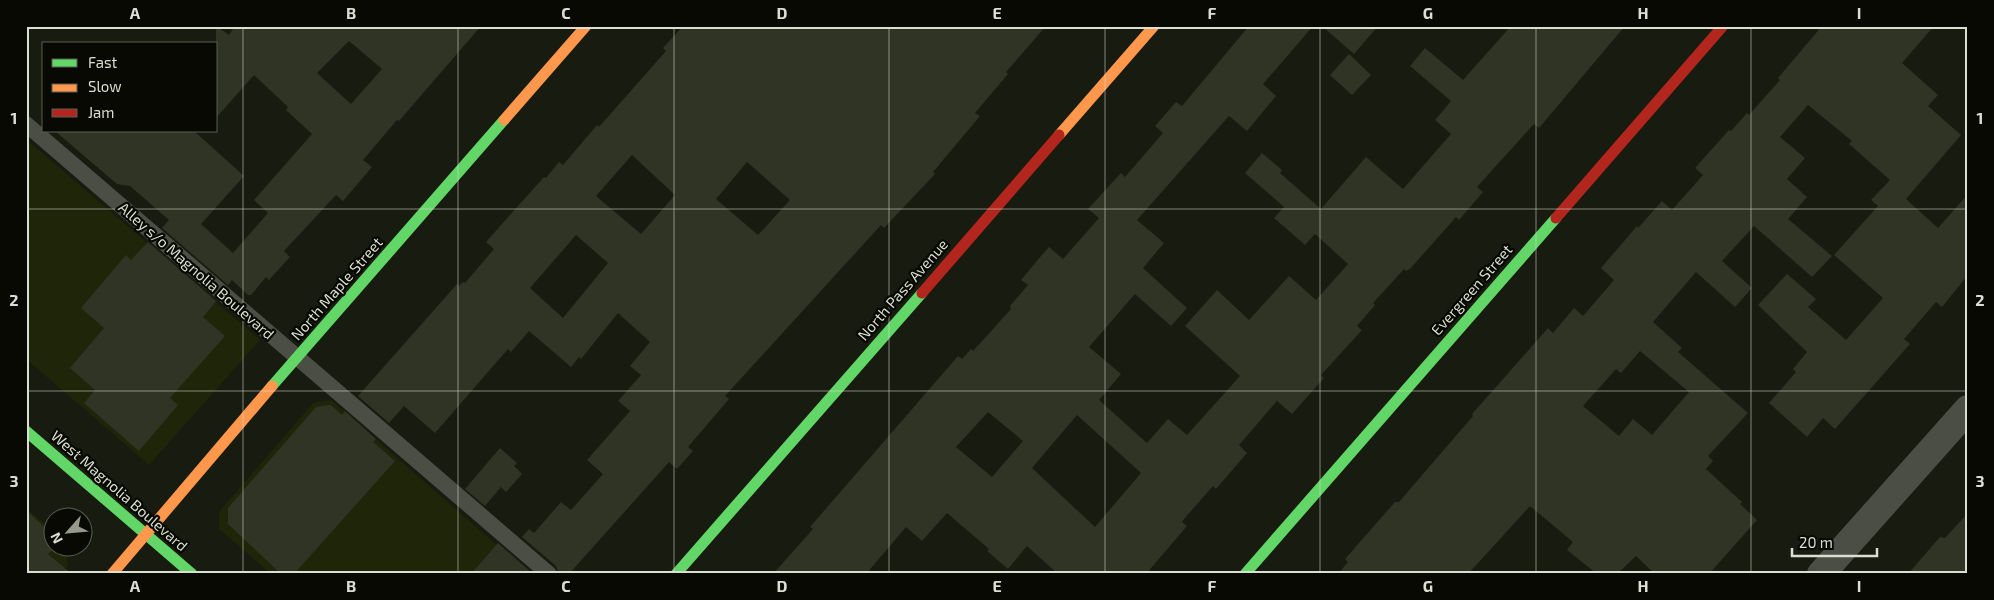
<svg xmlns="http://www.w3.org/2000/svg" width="1994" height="600" font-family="'Exo 2',sans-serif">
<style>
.built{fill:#1f2509}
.building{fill:#303424;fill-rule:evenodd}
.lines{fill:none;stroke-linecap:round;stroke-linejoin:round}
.lane{stroke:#4b4e45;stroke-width:16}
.street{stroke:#4b4e45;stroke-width:28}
.fast{stroke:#63d668;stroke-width:11}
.slow{stroke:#ff974d;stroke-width:11}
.jam{stroke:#b3261e;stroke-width:11}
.grid{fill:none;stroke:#dadfd1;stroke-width:1;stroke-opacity:0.55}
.labels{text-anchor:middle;stroke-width:4.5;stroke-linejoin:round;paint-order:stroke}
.street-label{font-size:15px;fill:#dadfd1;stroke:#070902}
.neatline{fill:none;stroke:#dadfd1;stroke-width:2}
.grid-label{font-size:16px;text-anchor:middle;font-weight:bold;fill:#dadfd1}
</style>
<rect width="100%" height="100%" fill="#181b0f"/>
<g class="built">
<path d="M26 139 260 340 149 465 26 359Z"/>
<path d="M331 400 530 574H271L219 529V512L314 402Z"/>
<path d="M26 508 52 530V548H66L68 565 60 574H26Z"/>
</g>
<g class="building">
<path d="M216 26 229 35 235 26H481L399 121 397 120 363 160 372 167 343 201 336 195 284 251 290 257 269 280 266 277 251 295H248L232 280 228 285 162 228 169 220 130 186 117 184 55 131H194L244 176 201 224 233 253 268 213 254 200 312 134 286 110 288 107 254 75 216 118ZM349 41 382 69 351 104 317 73Z"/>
<path d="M683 26H1046L1006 72 1008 74 975 113 980 116 933 172 935 174 884 228 881 225 725 396 729 399 688 447 693 451 677 469 669 462 569 574H559L556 566 522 537 529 529 534 533 561 502 571 510 603 474 587 460 630 411 618 401 641 375 630 366 650 342 618 313 581 359 579 357 571 367 529 331 511 352 508 349 435 433 404 406 389 423 358 396 457 284 459 286 463 282 465 283 494 249 486 242 544 177 546 178 559 162 563 165 597 125 599 127 666 51 663 48ZM632 155 675 195 641 234 596 196ZM747 162 790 200 758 235 716 199ZM576 235 608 263 563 318 530 288Z"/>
<path d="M1249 26H1313L1263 84 1276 96 1247 131 1229 116 1137 220 1164 243 1143 268 1187 308 1171 326 1135 294 1089 347 1121 374 1099 400 1147 443 1168 419 1187 435 1240 376 1185 326 1217 290 1249 320 1289 276 1316 300 1348 264 1315 234 1305 245 1274 218 1284 207 1245 173 1262 153 1282 170 1280 173 1321 209 1366 157 1403 189 1451 134 1435 120 1451 101 1410 66 1425 48 1463 80 1511 26H1625L1539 128 1534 124 1477 187 1483 192 1459 220 1456 217 1410 269 1406 271 1404 269 1373 303 1375 305 1357 326 1362 330 1321 375 1324 378 1292 414 1277 401 1239 445 1247 453 1216 489 1213 486 1184 519 1182 522 1187 526 1146 574H1058L1027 546 1008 569 987 551 989 549 947 513 922 541 906 527 866 574H773L813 529 810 527 958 356 962 359 971 349 973 351 1011 309 1010 306 1028 285 1021 280 1041 256 1049 247 1063 259 1099 218 1088 209 1121 173 1125 177 1163 133 1155 126 1176 102 1182 106ZM988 412 1023 441 992 477 956 447ZM1077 415 1141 473 1095 527 1032 468Z"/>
<path d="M1322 26H1378L1354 54Z"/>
<path d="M1822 26H1934L1902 63 1938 95 1928 106 1961 135 1906 199 1938 228 1968 194V271L1965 274 1967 276 1942 307 1936 302 1904 339 1910 344 1835 429 1823 418 1807 437 1769 403 1796 372 1793 369 1807 352 1758 305 1787 274 1816 299 1808 307 1846 340 1883 298 1834 255 1878 206 1871 200 1890 180 1849 144 1852 141 1808 105 1780 137 1805 158 1787 179 1807 197 1788 219 1832 256 1812 277 1754 226 1722 261 1752 288 1735 307 1696 272 1653 322 1682 348 1678 352 1748 413 1708 456 1713 461 1706 469 1742 502 1740 504 1757 520 1709 574H1655L1636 556 1617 574H1597L1567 550 1573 542 1530 506 1468 574H1338L1348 562 1345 559 1395 502H1399L1473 416 1472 414 1548 328 1553 333 1574 308 1583 316 1614 280 1601 268 1637 226 1638 228 1662 201 1672 210 1703 175 1695 168 1729 130 1731 131 1747 113 1749 115 1780 80 1778 78ZM1640 351 1689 392 1652 435 1633 419 1619 436 1583 406 1616 369 1621 373Z"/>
<path d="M1349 54 1371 75 1352 95 1330 75Z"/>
<path d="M148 242 216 301 203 317 225 336 170 398 178 405 139 451 84 403 95 390 70 368 104 328 81 308 126 255 131 260Z"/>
<path d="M331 405 342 415 345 411 376 439 373 442 395 461 294 574H281L228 524V508L316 407Z"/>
<path d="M500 448 517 463 514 466 522 474 506 492 501 487 485 506 465 489Z"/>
<path d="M26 510 52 534V550L48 554 72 574H26Z"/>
<path d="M1968 513V574H1908L1940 537 1945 538Z"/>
<path d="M498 543 533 574H471Z"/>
</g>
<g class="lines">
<path class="lane" d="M26 124 549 574"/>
<path class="street" d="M1821 574 1968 409"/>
<g class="fast">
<path d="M272 386 504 120"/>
<path d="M26 431 192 574"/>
<path d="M676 574 922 293"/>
<path d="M1245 574 1556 218"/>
</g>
<g class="slow">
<path d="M504 120 586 26"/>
<path d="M1059 135 1154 26"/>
<path d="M112 574 272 386"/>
</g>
<g class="jam">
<path d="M1556 218 1723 26"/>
<path d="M922 293 1059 135"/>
</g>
</g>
<path class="grid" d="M243 26V574M458 26V574M674 26V574M889 26V574M1105 26V574M1320 26V574M1536 26V574M1751 26V574M26 209H1968M26 391H1968"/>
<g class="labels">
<g class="street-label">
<text transform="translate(196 271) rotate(41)" y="5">Alley s/o Magnolia Boulevard</text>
<text transform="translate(337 289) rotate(-49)" y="5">North Maple Street</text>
<text transform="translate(903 290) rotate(-49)" y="5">North Pass Avenue</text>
<text transform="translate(1472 290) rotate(-49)" y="5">Evergreen Street</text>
<text transform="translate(119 491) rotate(41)" y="5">West Magnolia Boulevard</text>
</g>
</g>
<rect width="1994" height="600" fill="none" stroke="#070902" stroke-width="55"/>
<rect x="42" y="42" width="175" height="90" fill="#070902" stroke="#5b5f55"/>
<rect x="52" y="59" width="25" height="8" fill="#63d668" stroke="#5b5f55"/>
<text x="88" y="68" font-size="15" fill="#dadfd1">Fast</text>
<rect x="52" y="84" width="25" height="8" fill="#ff974d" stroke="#5b5f55"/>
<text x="88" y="92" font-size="15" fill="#dadfd1">Slow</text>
<rect x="52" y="109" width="25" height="8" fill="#b3261e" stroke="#5b5f55"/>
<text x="88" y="118" font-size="15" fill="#dadfd1">Jam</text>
<g transform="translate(68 532) rotate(243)"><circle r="24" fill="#070902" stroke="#5b5f55"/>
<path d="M0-4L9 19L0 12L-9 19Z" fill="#969a8d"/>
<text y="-8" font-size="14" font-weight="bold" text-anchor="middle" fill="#dadfd1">N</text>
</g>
<path d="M1792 548v8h85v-8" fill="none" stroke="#dadfd1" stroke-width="2.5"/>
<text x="1799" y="548" font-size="15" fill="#dadfd1" stroke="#070902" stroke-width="4" paint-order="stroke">20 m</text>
<rect x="28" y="28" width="1938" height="544" class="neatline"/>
<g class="grid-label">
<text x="135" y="19">A</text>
<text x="351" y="19">B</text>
<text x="566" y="19">C</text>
<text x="782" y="19">D</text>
<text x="997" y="19">E</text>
<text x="1212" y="19">F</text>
<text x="1428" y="19">G</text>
<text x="1643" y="19">H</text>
<text x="1859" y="19">I</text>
<text x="14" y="124">1</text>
<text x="1980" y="124">1</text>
<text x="14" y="306">2</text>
<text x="1980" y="306">2</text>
<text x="14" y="487">3</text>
<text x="1980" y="487">3</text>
<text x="135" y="592">A</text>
<text x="351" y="592">B</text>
<text x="566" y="592">C</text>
<text x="782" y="592">D</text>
<text x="997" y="592">E</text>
<text x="1212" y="592">F</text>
<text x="1428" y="592">G</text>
<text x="1643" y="592">H</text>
<text x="1859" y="592">I</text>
</g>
</svg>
